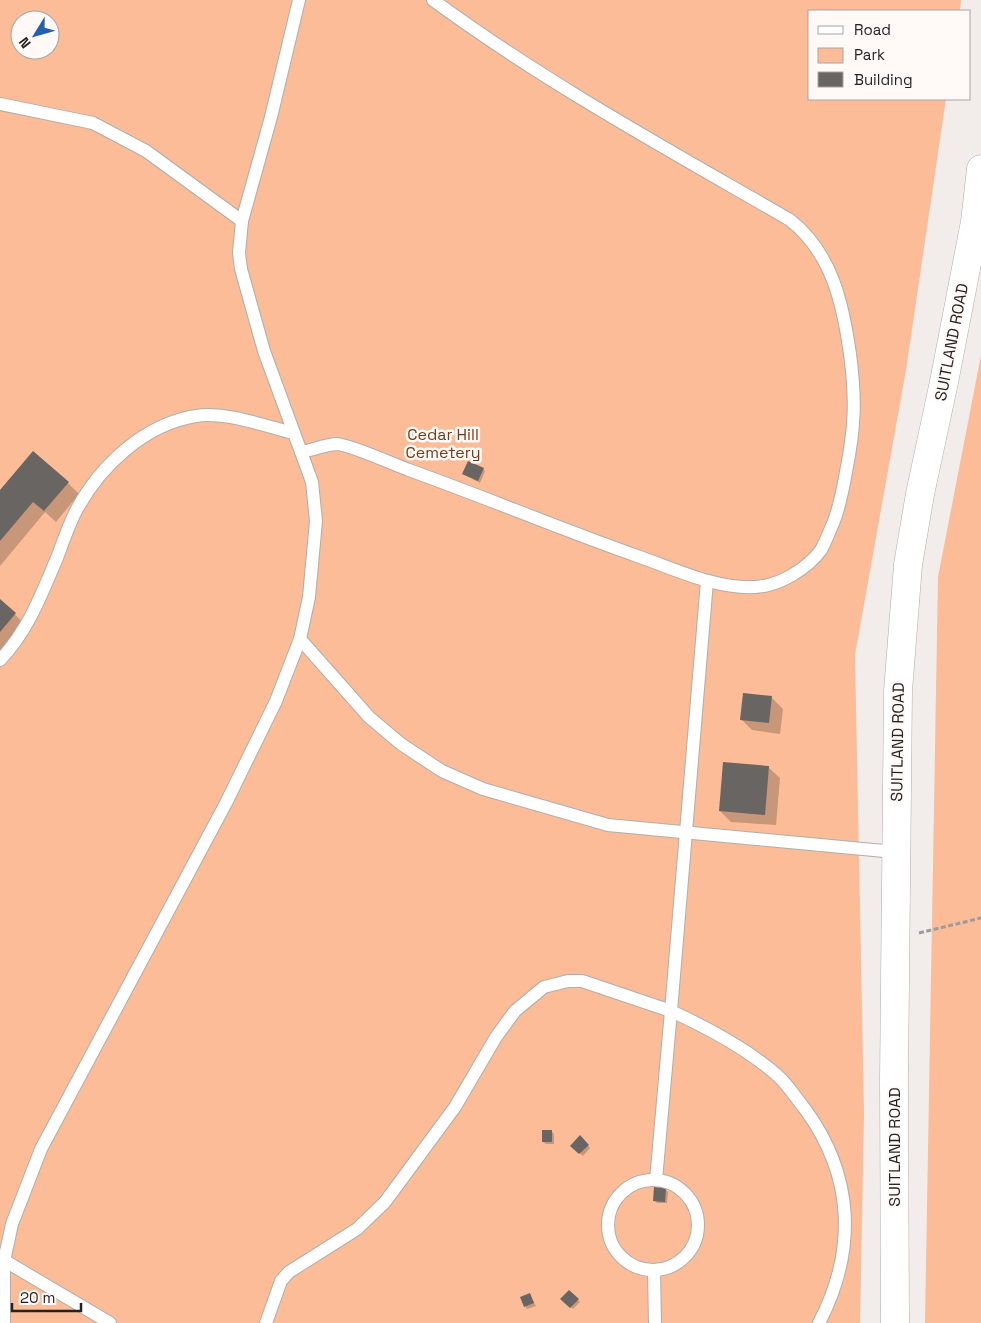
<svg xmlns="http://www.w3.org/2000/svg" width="981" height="1323" font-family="'Space Grotesk',sans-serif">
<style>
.green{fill:#fbbc97;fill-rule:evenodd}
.shadow{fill:#0003}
.building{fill:#696563}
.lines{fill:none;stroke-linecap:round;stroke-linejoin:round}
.service-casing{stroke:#b1adaa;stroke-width:14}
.secondary-casing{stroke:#b1adaa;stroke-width:29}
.path{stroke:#a09c9b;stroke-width:3;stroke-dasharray:5 2.5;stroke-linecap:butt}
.service{stroke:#fff;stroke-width:12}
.secondary{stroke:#fff;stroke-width:28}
.labels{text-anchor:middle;stroke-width:5;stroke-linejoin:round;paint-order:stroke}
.street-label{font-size:16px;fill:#242222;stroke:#fffaf8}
.park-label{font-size:16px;fill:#713b17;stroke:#fffaf8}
</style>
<rect width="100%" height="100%" fill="#f2edeb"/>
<g class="green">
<path d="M0 0H961L960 11H810V99H946L906 370 855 655 864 1114 860 1323H0ZM20 20H50V50H20Z"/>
<path d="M981 355V1323H925L938 577Z"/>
</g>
<g class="shadow">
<path d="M483 469 485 471 480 483 463 474Z"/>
<path d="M68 483 79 494 56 522 45 512 0 566V492Z"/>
<path d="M0 601 26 625 0 656Z"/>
<path d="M771 697 783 709 780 734 752 730 741 719Z"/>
<path d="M768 767 780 778 776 825 731 822 720 811Z"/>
<path d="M551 1131 554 1134V1144H546L543 1142Z"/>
<path d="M580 1137 590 1148 583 1156 572 1146Z"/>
<path d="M665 1189 668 1192 667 1203H657L654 1200Z"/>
<path d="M569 1291 580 1302 573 1309 562 1299Z"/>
<path d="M530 1295 536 1306 527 1309 525 1306Z"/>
</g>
<g class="building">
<path d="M33 451 69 482 44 511 33 502 0 541V490Z"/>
<path d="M468 461 484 468 478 481 462 474Z"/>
<path d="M0 599 16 613 0 632Z"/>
<path d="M743 693 772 696 769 723 740 720Z"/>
<path d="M723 762 769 766 765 815 719 811Z"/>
<rect x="542" y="1130" width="10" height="12"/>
<path d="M580 1135 589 1145 579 1154 570 1146Z"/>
<path d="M654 1187 666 1188 665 1202 653 1201Z"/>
<path d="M569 1290 579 1299 570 1308 560 1299Z"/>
<path d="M530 1293 534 1303 524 1307 520 1297Z"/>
</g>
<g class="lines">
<g class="service-casing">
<g id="service">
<path d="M0 104 93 123 146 151 242 221"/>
<path d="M301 452C312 450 325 445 336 444 349 444 395 465 409 470 487 498 563 530 640 557 677 570 716 589 755 587 779 586 807 569 821 550 826 541 830 530 834 521 840 505 843 489 846 472 855 427 856 399 850 354 843 304 832 253 790 220 669 150 546 83 433 0"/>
<path d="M707 581 671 1011C708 1028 748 1049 778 1076 788 1085 796 1098 805 1109 854 1176 857 1250 819 1323"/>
<path d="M300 639 369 717 401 744 442 771 483 789 608 825 895 852"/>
<path d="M0 660C28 631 41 595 57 558 63 542 69 524 77 509 101 465 145 424 196 416 223 411 266 426 293 433"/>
<circle cx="653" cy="1225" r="45"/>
<path d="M0 1258 110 1323"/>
<path d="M654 1270 655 1323"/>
<path d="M4 1323V1261L12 1224 41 1149 226 803 276 701 300 639 309 597 316 521 312 482 264 351 241 269 239 253 242 221 271 117 299 0"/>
<path d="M266 1323 281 1281 289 1272 357 1229 385 1202 455 1107 496 1037 515 1011 544 987 568 981H582L671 1011 656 1180"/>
</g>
</g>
<g class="secondary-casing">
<path id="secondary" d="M895 1323 894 1080 898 691 908 565 920 494 944 382 975 222 981 169"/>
</g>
<path class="path" d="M919 933 981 918"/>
<use href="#service" class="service"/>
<use href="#secondary" class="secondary"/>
</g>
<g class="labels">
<g class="street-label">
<text transform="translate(951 342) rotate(-79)" y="6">SUITLAND ROAD</text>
<text transform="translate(897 742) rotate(-89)" y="6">SUITLAND ROAD</text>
<text transform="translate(894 1147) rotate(-90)" y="6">SUITLAND ROAD</text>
</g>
<g class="park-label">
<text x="443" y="440">Cedar Hill<tspan x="443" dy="18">Cemetery</tspan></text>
</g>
</g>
<rect x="808" y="10" width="162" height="90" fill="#fffaf8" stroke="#a7a4a2"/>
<rect x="818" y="26" width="25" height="8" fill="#ffffff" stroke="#a7a4a2"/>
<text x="854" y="35" font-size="15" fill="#242222">Road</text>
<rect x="818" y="48" width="25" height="15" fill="#fbbc97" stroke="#a7a4a2"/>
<text x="854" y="60" font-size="15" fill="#242222">Park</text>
<rect x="818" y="72" width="25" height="15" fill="#696563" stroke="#a7a4a2"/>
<text x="854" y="85" font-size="15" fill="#242222">Building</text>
<g transform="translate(35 35) rotate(233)"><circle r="24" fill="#fffaf8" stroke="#a7a4a2"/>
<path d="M0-4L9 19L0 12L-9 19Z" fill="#2360b1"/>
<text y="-8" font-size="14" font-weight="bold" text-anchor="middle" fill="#242222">N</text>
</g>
<path d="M12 1303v8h69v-8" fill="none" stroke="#242222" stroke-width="2.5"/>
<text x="20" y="1303" font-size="15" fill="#242222" stroke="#fffaf8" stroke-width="4" paint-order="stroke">20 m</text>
</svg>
